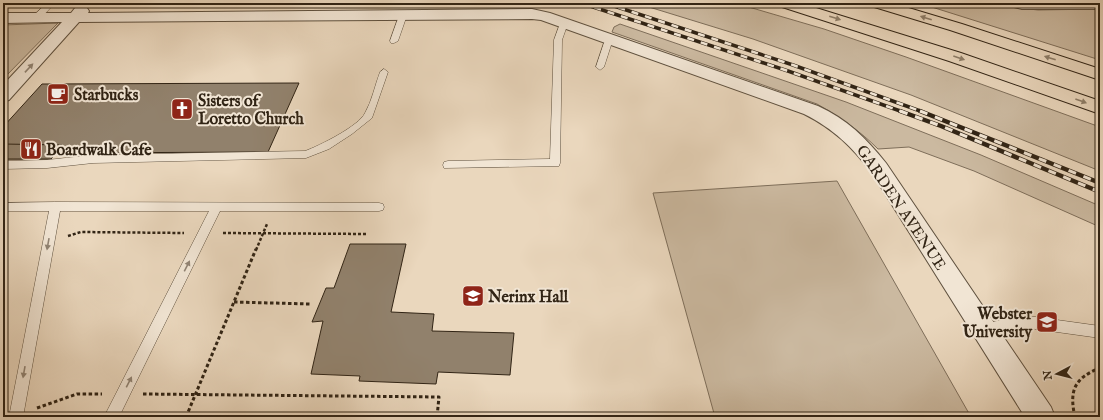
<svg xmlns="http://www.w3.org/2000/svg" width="1103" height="420" font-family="'IM FELL English',serif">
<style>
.green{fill:#cbb9a0;stroke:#7e6e5a}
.building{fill:#91816c;stroke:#312415}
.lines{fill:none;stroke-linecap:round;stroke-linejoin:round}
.lane-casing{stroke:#5f513f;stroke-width:1}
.street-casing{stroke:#5f513f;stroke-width:2}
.highway-casing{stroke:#312415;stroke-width:2}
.path-far1{stroke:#312415;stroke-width:2.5;stroke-dasharray:3 2;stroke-linecap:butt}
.path{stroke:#312415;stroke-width:3;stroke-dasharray:3.5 2.5;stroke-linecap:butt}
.lane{fill:#f1e5d4;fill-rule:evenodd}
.street{fill:#f1e5d4;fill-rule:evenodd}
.highway{fill:#ead7bd;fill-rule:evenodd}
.rail-far1-casing{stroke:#312415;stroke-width:3.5}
.rail-casing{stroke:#312415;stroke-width:4.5}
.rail-far1{stroke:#f1e5d4;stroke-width:2.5;stroke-dasharray:7;stroke-linecap:butt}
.rail{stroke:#f1e5d4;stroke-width:3;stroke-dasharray:8;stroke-linecap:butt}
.oneway{fill:#8e7e69}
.oneway2{fill:#918474}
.labels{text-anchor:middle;stroke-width:4;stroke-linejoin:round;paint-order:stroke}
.poi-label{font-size:16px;font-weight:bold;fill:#312415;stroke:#f1e5d4;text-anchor:start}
.street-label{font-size:16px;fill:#312415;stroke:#f1e5d4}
</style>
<rect width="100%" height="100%" fill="#ead7bd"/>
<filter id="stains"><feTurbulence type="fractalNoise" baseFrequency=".005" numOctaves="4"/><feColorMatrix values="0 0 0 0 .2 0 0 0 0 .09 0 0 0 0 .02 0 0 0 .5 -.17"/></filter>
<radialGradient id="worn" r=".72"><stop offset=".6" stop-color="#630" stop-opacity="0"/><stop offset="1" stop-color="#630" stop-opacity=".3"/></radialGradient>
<g class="green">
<path d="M636 3H735L824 29 906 57 1100 127V171L911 95 753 39Z"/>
<path d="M919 3H997L1020 8 1038 10 1100 9V60Z"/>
<path d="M58 23 3 79V25Z"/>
<path d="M620 24 846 102 981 155 1100 206V227L974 171 909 147 878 149C860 131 840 117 817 104L612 32 614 27Z"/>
<path d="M837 181 971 417H715L653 193Z"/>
</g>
<g class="building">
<path d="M299 83 268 152 55 153 51 159H3V127L42 84Z"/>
<path d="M3 144 62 145 51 159H3Z"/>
<path d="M350 244H406L391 312 434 314 432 331 514 333 510 375 438 372 436 384 359 381 360 376 311 374 323 321 312 322 326 288H334Z"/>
</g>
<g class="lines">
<g class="lane-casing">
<g id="lane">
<path d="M47 3H55L39 20H33V16Z"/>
<path d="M400 13H403L407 15 398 41 394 43H391L390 41Z"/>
<path d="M561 21H567L568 23 562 40 560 163 559 166 444 168 443 165 444 162 448 161 550 159 554 40Z"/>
<path d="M606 37H612L613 39 604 67 600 70 596 67Z"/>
<path d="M384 69 388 72 372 118 352 134 329 149 306 158 93 163 47 168 3 169V161L47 160 93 155 305 151C319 146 359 126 365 113 372 101 375 85 380 72Z"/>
<path d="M55 202 379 203 383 204 384 207 383 210 379 211H220L119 417H104L209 211H60L23 417H9L49 211H3V203Z"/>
<path d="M1021 315 1100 326V338L1021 327 985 336 980 334 979 330 980 326 985 324Z"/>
</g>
</g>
<g class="street-casing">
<g id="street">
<path d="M1007 3H1100V9H1022L1010 6Z"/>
<path d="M81 6 87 8 89 11 88 13 532 9 550 13 818 106C847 119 866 138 886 163L1051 407 1055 417H1025L872 173C852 147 834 129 804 114L541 20 532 19 79 22 9 100 3 102V85L62 22 3 23V13H71L75 8Z"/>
</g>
</g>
<g class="highway-casing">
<g id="highway">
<path d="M776 3H800L961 53 1100 101V114L949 61 779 6Z"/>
<path d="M868 3H892L962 24 1100 69V80L950 30 871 6Z"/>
</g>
</g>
<g class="path-far1">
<path d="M223 233 366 234"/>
<path d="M68 236 81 232 184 233"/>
<path d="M256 250 267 224"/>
</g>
<g class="path">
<path d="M234 302 310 304"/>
<path d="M143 394 439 397 437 417"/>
<path d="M37 408 77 394H102"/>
<path d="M186 417 256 249"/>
<path d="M1075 417C1069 391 1074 378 1100 368"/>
</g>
<use href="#lane" class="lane"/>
<use href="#street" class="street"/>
<use href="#highway" class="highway"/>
<g class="rail-far1-casing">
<g id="rail-far1">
<path d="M581 3 788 71 903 112"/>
<path d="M605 3 793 65 923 112"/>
</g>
</g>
<g class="rail-casing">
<g id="rail">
<path d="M900 111 941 126 1100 192"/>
<path d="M920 111 1100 183"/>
</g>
</g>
<use href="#rail-far1" class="rail-far1"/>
<use href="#rail" class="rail"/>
</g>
<defs><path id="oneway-solid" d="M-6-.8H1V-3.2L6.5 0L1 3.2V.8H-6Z"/></defs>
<g class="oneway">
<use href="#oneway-solid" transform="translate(835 18) rotate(17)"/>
<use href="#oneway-solid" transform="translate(926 18) rotate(-163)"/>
<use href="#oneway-solid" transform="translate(959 58) rotate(19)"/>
<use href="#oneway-solid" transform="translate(1050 58) rotate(-162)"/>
<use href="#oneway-solid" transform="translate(1081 101) rotate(20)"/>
</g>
<g class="oneway2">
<use href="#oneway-solid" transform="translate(29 68) rotate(-47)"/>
<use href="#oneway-solid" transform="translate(48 244) rotate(100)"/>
<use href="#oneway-solid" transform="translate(187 266) rotate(-63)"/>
<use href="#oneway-solid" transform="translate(24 372) rotate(100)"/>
<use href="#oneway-solid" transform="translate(129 382) rotate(-63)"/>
</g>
<defs>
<g id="cafe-square" transform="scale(1.15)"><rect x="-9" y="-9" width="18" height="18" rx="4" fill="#8f2418" stroke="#f1e5d4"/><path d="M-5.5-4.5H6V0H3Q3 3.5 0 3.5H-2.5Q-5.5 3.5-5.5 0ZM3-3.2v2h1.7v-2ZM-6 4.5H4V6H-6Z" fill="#fff"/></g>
<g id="church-square" transform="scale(1.15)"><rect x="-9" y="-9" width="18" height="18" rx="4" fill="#8f2418" stroke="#f1e5d4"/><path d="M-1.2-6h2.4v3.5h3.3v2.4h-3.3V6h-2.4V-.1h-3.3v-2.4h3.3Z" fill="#fff"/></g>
<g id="restaurant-square" transform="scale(1.15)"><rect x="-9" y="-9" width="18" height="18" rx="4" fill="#8f2418" stroke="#f1e5d4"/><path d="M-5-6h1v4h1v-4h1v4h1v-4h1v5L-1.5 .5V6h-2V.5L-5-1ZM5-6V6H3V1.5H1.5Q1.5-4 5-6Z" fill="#fff"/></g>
<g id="school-square" transform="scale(1.15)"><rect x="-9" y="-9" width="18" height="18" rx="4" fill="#8f2418" stroke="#f1e5d4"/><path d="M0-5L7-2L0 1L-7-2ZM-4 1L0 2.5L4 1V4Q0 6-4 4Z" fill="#fff"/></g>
<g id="university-square" transform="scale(1.15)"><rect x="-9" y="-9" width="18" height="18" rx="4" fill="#8f2418" stroke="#f1e5d4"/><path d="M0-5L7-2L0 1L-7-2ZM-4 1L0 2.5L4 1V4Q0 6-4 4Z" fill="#fff"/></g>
</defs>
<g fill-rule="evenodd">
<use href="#cafe-square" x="58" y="94"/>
<use href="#church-square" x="182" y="109"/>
<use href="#restaurant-square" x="31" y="149"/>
<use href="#school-square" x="473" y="296"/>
<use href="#university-square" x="1047" y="322"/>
</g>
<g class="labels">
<g class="poi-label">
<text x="74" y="100">Starbucks</text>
<text x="198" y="106">Sisters of<tspan x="198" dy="18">Loretto Church</tspan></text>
<text x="46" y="155">Boardwalk Cafe</text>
<text x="488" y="302">Nerinx Hall</text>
<text x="1032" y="319" text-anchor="end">Webster<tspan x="1032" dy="18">University</tspan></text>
</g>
<g class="street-label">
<text transform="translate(902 207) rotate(56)" y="6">GARDEN AVENUE</text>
</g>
</g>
<rect width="1103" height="420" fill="none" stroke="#ead7bd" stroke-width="16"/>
<rect x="4" y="4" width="1095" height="412" fill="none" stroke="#312415" stroke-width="2"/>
<rect x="8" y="8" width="1087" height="404" fill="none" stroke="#312415"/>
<g transform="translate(1057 374) rotate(263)" stroke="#f1e5d4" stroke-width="3" paint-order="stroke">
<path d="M0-3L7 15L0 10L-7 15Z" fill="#312415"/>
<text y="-6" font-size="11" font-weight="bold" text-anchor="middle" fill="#312415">N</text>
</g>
<rect width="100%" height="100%" filter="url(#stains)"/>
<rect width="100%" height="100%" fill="url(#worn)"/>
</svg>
